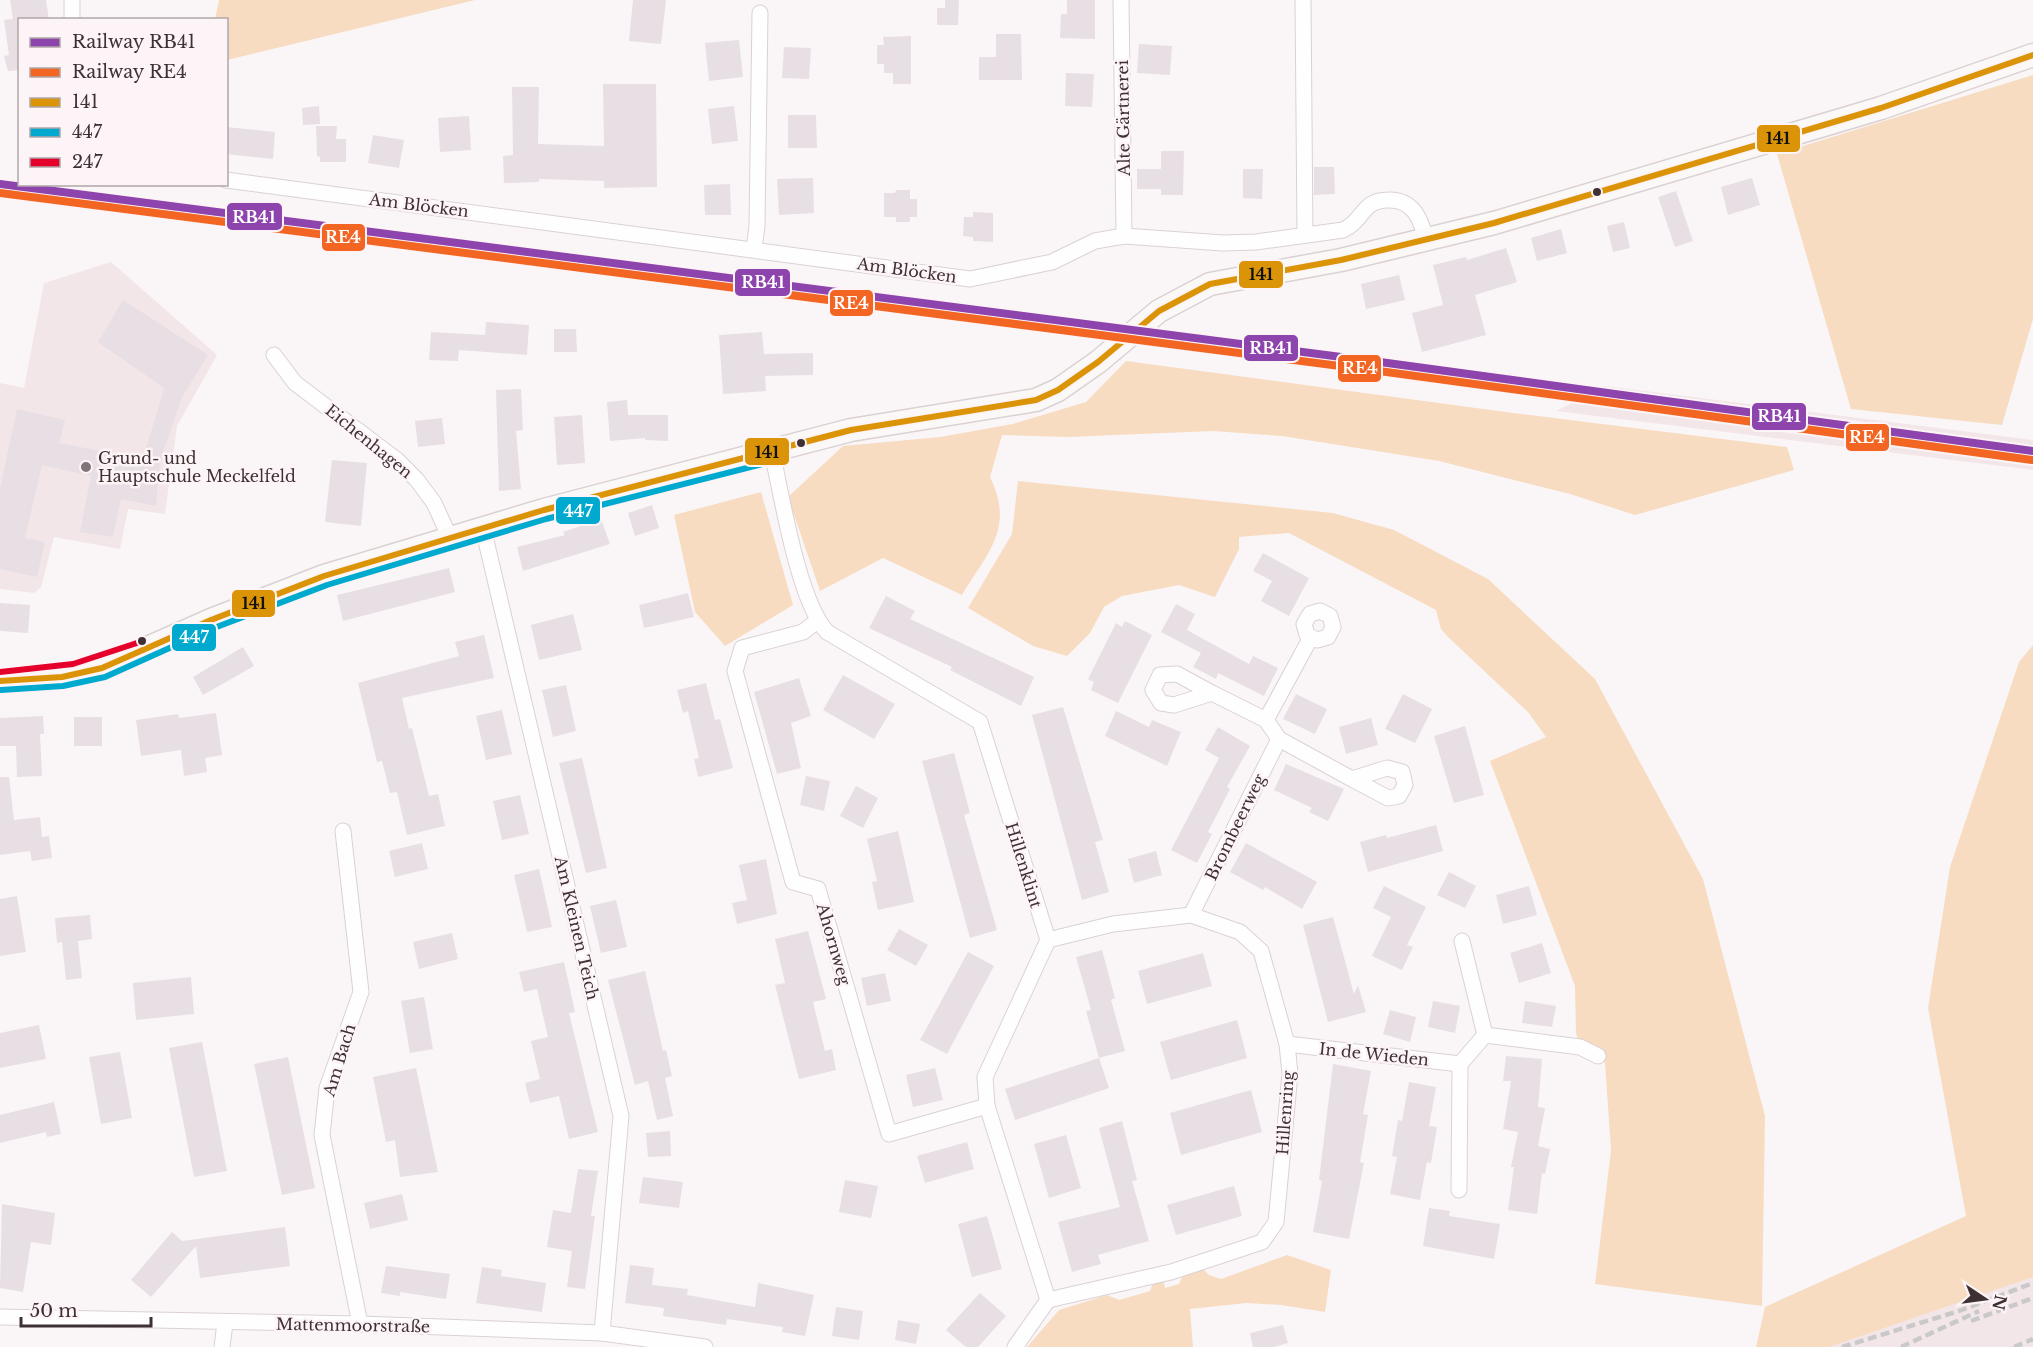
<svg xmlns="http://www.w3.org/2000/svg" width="2033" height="1347" font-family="'Libre Baskerville',serif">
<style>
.built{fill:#f3e6e9}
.green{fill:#f7dcc2}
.building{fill:#e7dfe4}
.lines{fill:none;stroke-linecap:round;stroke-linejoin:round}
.street-casing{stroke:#dbd1d3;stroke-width:17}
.secondary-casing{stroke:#dbd1d3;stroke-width:25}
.street{stroke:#fefefe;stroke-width:15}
.secondary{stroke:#fbf9f8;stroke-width:22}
.rail{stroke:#cac9c9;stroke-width:4.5;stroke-dasharray:9 4.5;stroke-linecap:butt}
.bus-1-casing{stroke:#fcf4f6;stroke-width:10}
.bus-2-casing{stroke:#fcf4f6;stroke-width:10}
.bus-3-casing{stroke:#fcf4f6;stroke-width:10}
.bus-1{stroke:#db9408;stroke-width:6}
.bus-2{stroke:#00a9ce;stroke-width:6}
.bus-3{stroke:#e4002b;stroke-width:6}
.rail-1-casing{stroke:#fcf4f6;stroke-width:12}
.rail-2-casing{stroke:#fcf4f6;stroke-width:12}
.rail-1{stroke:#8e44ad;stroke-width:8}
.rail-2{stroke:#f26522;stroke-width:8}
.bus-dot{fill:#3f3033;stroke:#fcf4f6;stroke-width:2}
.poi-dot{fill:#807578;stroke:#fcf4f6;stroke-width:2}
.labels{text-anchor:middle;stroke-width:5;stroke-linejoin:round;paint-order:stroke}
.street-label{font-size:16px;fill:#3f3033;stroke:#fcf4f6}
.poi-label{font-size:16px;fill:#3f3033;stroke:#fcf4f6;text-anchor:start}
.line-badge{stroke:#fcf4f6;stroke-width:2}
.badge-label{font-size:16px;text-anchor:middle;font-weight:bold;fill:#fff}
.pale-badge-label{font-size:16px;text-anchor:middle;font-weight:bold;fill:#111}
</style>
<rect width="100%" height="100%" fill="#faf6f7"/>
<g class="built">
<path d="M111 262 217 355 177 426 165 514 128 509 120 549 54 537 41 587 34 593 0 589V383L24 388 44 283Z"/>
<path d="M1606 386 2033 440V470L1556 411Z"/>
<path d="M2033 1276V1347H1827Z"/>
</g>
<g class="green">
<path d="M219 0H475L227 60 226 20 215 19Z"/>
<path d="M2033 75V319L2002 425 1851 409 1777 154Z"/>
<path d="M1126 361 1513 413 1787 447 1794 470 1635 515 1570 494 1439 461 1282 436 1213 431 1068 437 1002 435 990 477C1015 528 988 552 962 595L883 558 820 591 788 497 843 446 940 437 1013 424 1086 402Z"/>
<path d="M1018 481 1333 513 1394 530 1488 579 1595 679 1703 879 1765 1116 1762 1306 1595 1284 1611 1150 1605 1063 1580 1047 1576 1033 1575 986 1490 761 1546 737 1528 712 1448 637 1441 629 1436 610 1289 533 1239 537V549L1215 597 1179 585 1122 596 1104 607 1090 633 1067 656 1033 646 968 608 1012 534Z"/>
<path d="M761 492 793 605 725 646 695 612 674 515Z"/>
<path d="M2033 645V1277L1829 1347H1756L1765 1307 1966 1216 1928 1008 1950 867 2019 662Z"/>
<path d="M1287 1255 1331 1270 1325 1312 1281 1305 1246 1303 1190 1309 1193 1347H1027L1059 1310 1107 1295 1119 1300 1150 1291 1154 1280 1163 1279 1165 1288 1179 1284 1185 1270 1201 1267 1209 1275 1221 1279Z"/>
</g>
<g class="building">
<path d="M10 0H46L49 20H20V70L8 71 4 56 9 55 4 20 13 19Z"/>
<path d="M633 0H666L661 44 629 41Z"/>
<path d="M945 0H959L958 25H937V8H945Z"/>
<path d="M1067 0H1095V39L1060 38 1061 14H1067Z"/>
<path d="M996 34H1021L1022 80H979V57H996Z"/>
<path d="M911 36V84H893V73H884V64H877V45H884L883 37Z"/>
<path d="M739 40 743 77 709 81 705 43Z"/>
<path d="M1139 44 1172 46 1170 75 1137 73Z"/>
<path d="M784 47 811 48 809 79 782 78Z"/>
<path d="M1066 73 1094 74 1092 107 1065 106Z"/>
<path d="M603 84H656L657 187 604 188V181L539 179V182L504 183 503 156 513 155 512 87H539L538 144 604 146Z"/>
<path d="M319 106 320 124 303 125 302 108Z"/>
<path d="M734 106 738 141 712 144 708 109Z"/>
<path d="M788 115H816L817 148H788Z"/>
<path d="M469 116 471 150 440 152 438 118Z"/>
<path d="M316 126H337L336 139H346V162H320V157L317 156Z"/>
<path d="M226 127 275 132 273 159 226 154Z"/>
<path d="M373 135 404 140 399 168 368 163Z"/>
<path d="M1161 151H1184L1183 195H1161V189H1137V169H1161Z"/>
<path d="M1314 167H1334L1335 194 1314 195Z"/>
<path d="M1243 169H1263L1262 199 1243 198Z"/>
<path d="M813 178 814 213 779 215 777 179Z"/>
<path d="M1752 178 1760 205 1728 215 1721 187Z"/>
<path d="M730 184 731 215H705L704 185Z"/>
<path d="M896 190H910V199H917V217H910V222H896V217H884V193H895Z"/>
<path d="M1676 191 1693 241 1675 247 1658 197Z"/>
<path d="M973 212 993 213V242L973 241V237L963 236 964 217H973Z"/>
<path d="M1624 222 1630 248 1613 252 1607 226Z"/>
<path d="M1561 229 1567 253 1537 261 1531 238Z"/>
<path d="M1506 248 1517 282 1475 295 1486 335 1422 352 1412 313 1443 305 1433 265 1466 257 1467 260Z"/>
<path d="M1399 275 1405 300 1366 309 1361 284Z"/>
<path d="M123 300 208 355 182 397 160 461 156 506 121 499 113 537 80 532 91 476 42 465 25 538 45 542 37 577 0 569V488L17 409 65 420 59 443 143 459 164 388 98 342Z"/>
<path d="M486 322 529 325 527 355 459 350 458 361 429 360 431 332 485 335Z"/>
<path d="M554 329H576L577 352H554Z"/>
<path d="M762 332 764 354 813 353V375L765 376 766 391 723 394 719 335Z"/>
<path d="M521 389 523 430 516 431 521 489 499 491 496 390Z"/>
<path d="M627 400 628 415H668V441L645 440V438L610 441 607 402Z"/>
<path d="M582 415 585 463 557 465 554 417Z"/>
<path d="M442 418 445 444 418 447 415 421Z"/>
<path d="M332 460 367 463 361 526 325 522Z"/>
<path d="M652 505 659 528 635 536 628 513Z"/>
<path d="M601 519 610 544 523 571 517 547 565 535 563 532Z"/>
<path d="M1263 553 1309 578 1289 616 1261 601 1272 581 1253 571Z"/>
<path d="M449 568 455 592 343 621 337 595Z"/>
<path d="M688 593 694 617 644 628 639 605Z"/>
<path d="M886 596 915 611 910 619 1034 677 1021 706 950 670 952 667 869 628Z"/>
<path d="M0 603 30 605 28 633 0 631Z"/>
<path d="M1176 604 1195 614 1187 630 1249 664 1253 656 1278 668 1264 696 1218 673 1216 679 1193 667 1201 653 1161 632Z"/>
<path d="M573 614 582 650 539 660 531 625Z"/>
<path d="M1125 621 1152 635 1118 703 1091 690 1094 682 1088 679 1116 623 1122 627Z"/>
<path d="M484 635 494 678 402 698 409 729 412 728 429 796 438 794 445 826 407 835 397 792 390 793 382 761 377 762 358 683 459 656 455 642Z"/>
<path d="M243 647 254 666 203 695 193 677Z"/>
<path d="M843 675 895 704 874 739 823 710Z"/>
<path d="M799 678 811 716 791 723 801 768 777 774 754 692Z"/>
<path d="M706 683 715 720 720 719 733 768 698 777 694 759 699 758 688 711 683 713 677 690Z"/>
<path d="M566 685 576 731 553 737 542 690Z"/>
<path d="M1296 694 1327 709 1315 734 1283 719Z"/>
<path d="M1403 694 1432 709 1415 743 1385 729Z"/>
<path d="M1063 707 1103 840 1095 842 1109 892 1082 900 1032 715Z"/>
<path d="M502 710 512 754 486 760 476 716Z"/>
<path d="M1116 711 1149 727 1152 720 1181 732 1167 766 1105 736Z"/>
<path d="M216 713 222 755 205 758 207 772 184 776 181 750 141 756 136 720 178 714 179 718Z"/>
<path d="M43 716 44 734H40L42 776 17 777 16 746H0V718Z"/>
<rect x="74" y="717" width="28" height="29"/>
<path d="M1371 718 1378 745 1346 754 1339 727Z"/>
<path d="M1465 726 1484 795 1454 803 1434 736Z"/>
<path d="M1218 727 1250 746 1227 787 1230 789 1208 832 1212 834 1197 863 1171 850 1219 758 1205 750Z"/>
<path d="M954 753 970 813 964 815 997 930 970 938 922 761Z"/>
<path d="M582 758 607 868 586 873 559 763Z"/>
<path d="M1286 764 1344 789 1328 821 1309 812 1312 808 1274 790Z"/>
<path d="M806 776 830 781 824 811 800 805Z"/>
<path d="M0 777H9L14 820 40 817 42 837 49 836 52 858 32 861 30 851 0 855Z"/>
<path d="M856 786 878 798 863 828 840 816Z"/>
<path d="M520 795 529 834 502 840 493 801Z"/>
<path d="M1436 825 1443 851 1368 872 1360 842 1386 835 1387 838Z"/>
<path d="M898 831 914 902 878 910 872 882 877 881 867 839Z"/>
<path d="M422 843 428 869 395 877 389 851Z"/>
<path d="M1246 843 1317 882 1302 909 1265 887 1263 890 1230 872Z"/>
<path d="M1156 851 1162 875 1134 883 1128 859Z"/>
<path d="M766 859 777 914 737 924 732 903 747 900 739 865Z"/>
<path d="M539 869 552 927 527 932 514 875Z"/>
<path d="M1449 872 1476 886 1465 908 1437 895Z"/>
<path d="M1384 886 1426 907 1407 945 1413 947 1402 970 1372 956 1391 917 1373 908Z"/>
<path d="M1529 886 1537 915 1503 924 1496 895Z"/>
<path d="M17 896 26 952 0 956V899Z"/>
<path d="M616 900 627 947 601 953 590 906Z"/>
<path d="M90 915 92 939 78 941 82 978 66 980 62 942 57 943 55 918Z"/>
<path d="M1333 917 1354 994 1358 985 1366 1012 1328 1022 1303 925Z"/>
<path d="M899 929 928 945 916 966 887 950Z"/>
<path d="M808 931 826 999 813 1002 825 1051 832 1049 836 1070 799 1079 775 985 785 983 775 939Z"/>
<path d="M452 933 458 959 419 969 413 942Z"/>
<path d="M1542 943 1551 973 1519 983 1510 953Z"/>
<path d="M1102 950 1115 998 1111 1000 1125 1051 1099 1058 1086 1011 1091 1010 1076 957Z"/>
<path d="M968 952 994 966 947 1054 920 1040Z"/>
<path d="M1203 953 1212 986 1147 1004 1138 971Z"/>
<path d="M564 962 575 1012 569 1013 598 1132 569 1139 559 1096 530 1103 525 1083 540 1079 531 1041 548 1037 537 989 524 992 519 972Z"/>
<path d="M645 971 663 1051 666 1050 672 1076 665 1078 673 1116 657 1120 648 1081 635 1085 608 980Z"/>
<path d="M885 973 891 1001 867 1006 861 978Z"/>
<path d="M191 977 194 1014 136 1020 133 983Z"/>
<path d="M424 997 433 1049 410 1053 401 1001Z"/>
<path d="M1433 1001 1460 1006 1455 1033 1428 1027Z"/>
<path d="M1525 1001 1556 1006 1552 1027 1522 1023Z"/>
<path d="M1390 1010 1416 1017 1410 1042 1383 1034Z"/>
<path d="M1237 1020 1247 1058 1171 1080 1160 1042Z"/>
<path d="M39 1025 46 1059 0 1068V1033Z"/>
<path d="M202 1042 227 1171 194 1177 169 1048Z"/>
<path d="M120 1052 132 1118 101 1124 89 1057Z"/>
<path d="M1506 1056 1542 1059 1538 1107 1545 1108 1538 1146 1550 1149 1545 1174 1542 1173 1537 1214 1508 1210 1514 1167H1511L1518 1132 1503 1129 1511 1081H1503Z"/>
<path d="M288 1057 315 1188 282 1195 254 1064Z"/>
<path d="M1099 1058 1109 1088 1015 1120 1005 1089Z"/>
<path d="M1333 1064 1371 1071 1363 1114 1368 1115 1360 1162 1364 1163 1349 1239 1313 1232 1322 1181 1319 1180Z"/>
<path d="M416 1068 438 1172 400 1177 395 1140 386 1142 373 1077Z"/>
<path d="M935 1068 943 1100 913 1107 906 1075Z"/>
<path d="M1409 1082 1436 1087 1429 1126 1437 1127 1431 1163 1427 1162 1420 1200 1390 1194 1397 1157 1392 1156 1398 1120 1402 1121Z"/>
<path d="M1251 1090 1262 1132 1181 1155 1170 1113Z"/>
<path d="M54 1102 61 1134 47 1137 46 1132 0 1143V1115Z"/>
<path d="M1122 1121 1137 1180 1132 1181 1149 1241 1098 1255 1101 1264 1072 1272 1058 1222 1120 1207 1099 1128Z"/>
<path d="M670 1131 671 1156 648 1157 646 1133Z"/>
<path d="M1066 1135 1081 1188 1049 1198 1034 1144Z"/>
<path d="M967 1142 974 1169 925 1183 917 1156Z"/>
<path d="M578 1169 598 1171 591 1216H595L585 1289 567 1287 572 1251 547 1247 553 1210 571 1213Z"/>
<path d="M643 1177 683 1182 679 1208 639 1203Z"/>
<path d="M845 1180 878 1186 871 1218 839 1212Z"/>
<path d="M1234 1186 1242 1216 1176 1235 1167 1205Z"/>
<path d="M402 1194 408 1220 370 1229 364 1203Z"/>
<path d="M2 1204 55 1213 51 1245 31 1242 23 1292 0 1288Z"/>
<path d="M1429 1208 1450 1211 1449 1216 1500 1224 1494 1259 1423 1246Z"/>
<path d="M987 1216 1002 1269 972 1277 958 1224Z"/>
<path d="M285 1227 290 1266 200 1278 196 1246 151 1297 131 1280 172 1232 182 1241Z"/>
<path d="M630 1265 654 1268 652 1285 688 1289 687 1295 755 1307 758 1283 814 1295 805 1336 782 1332 783 1327 727 1319 726 1325 663 1316 664 1308 625 1303Z"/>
<path d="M386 1266 450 1274 446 1299 400 1292V1296L381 1293Z"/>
<path d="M482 1267 502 1270 501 1276 546 1283 542 1312 476 1303Z"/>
<path d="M980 1293 1006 1316 978 1347H966L946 1330Z"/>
<path d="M836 1307 863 1311 859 1340 832 1336Z"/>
<path d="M898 1320 920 1324 916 1344 895 1340Z"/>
<path d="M1283 1325 1288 1343 1274 1347H1253L1250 1333Z"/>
</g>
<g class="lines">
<g class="street-casing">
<g id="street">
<path d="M72 0V20"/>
<path d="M1121 0 1124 236"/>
<path d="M1303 0 1305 235"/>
<path d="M226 180 970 279 1052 262 1095 241 1124 236 1223 243 1256 242 1343 230C1358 223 1359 214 1370 205 1376 201 1381 200 1388 200 1413 199 1421 219 1426 240"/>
<path d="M754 249 757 226 760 13"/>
<path d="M274 355 295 383 397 460 417 480 434 503 450 538"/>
<path d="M772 452C782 497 798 600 827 632L980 722 1048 940 985 1077 987 1106 1048 1300 1015 1347"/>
<path d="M483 528 621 1116 602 1333"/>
<path d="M817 621 803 632 742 648 735 671 793 882 818 889 889 1134 987 1106"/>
<path d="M1212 693 1177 674 1160 675 1153 690 1161 703 1174 705 1212 693 1266 720 1279 739"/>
<path d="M1266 720 1311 637 1307 635 1304 624 1310 614 1320 611 1330 616 1333 627 1328 637 1317 640 1311 637"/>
<path d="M1387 768 1402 772 1405 785 1399 796 1388 798 1352 779Z"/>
<path d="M343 831 361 992 327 1088 322 1135 360 1324"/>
<path d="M1191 915 1279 739 1352 779"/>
<path d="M1462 941 1485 1035"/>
<path d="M1287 1044 1460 1064 1485 1035 1580 1047 1598 1056"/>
<path d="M1459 1190 1460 1064"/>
<path d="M1048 1300 1171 1272 1262 1242 1276 1222 1290 1074 1287 1044 1261 951 1240 932 1191 915 1113 924 1048 940"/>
<path d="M0 1317 360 1324 602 1333 705 1347"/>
<path d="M222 1347 225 1323"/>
</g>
</g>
<g class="secondary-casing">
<path id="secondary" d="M0 681 62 677 102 668 211 620 324 576 544 510 851 430 1036 400 1058 390 1098 362 1159 311 1210 284 1341 260 1494 223 1881 108 2033 55"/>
</g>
<use href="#street" class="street"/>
<use href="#secondary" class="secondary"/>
<g class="rail">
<path d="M1971 1321 2033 1298"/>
<path d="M1842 1347 1959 1311 2033 1283"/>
<path d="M1901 1347 1979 1311"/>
<path d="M2014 1347 2033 1339"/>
</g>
<g class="bus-1-casing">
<path id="bus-1" d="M0 681 62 677 102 668 211 620 324 576 544 510 851 430 1036 400 1058 390 1098 362 1159 311 1210 284 1341 260 1494 223 1881 108 2033 55"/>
</g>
<g class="bus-2-casing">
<path id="bus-2" d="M1 690 63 686 105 677 214 628 327 585 546 519 774 461"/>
</g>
<g class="bus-3-casing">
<path id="bus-3" d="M0 672 73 664 143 641"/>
</g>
<use href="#bus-1" class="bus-1"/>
<use href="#bus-2" class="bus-2"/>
<use href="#bus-3" class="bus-3"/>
<g class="rail-1-casing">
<path id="rail-1" d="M0 184 1380 362 2033 451"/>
</g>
<g class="rail-2-casing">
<path id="rail-2" d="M0 193 1379 371 2032 460"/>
</g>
<use href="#rail-1" class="rail-1"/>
<use href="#rail-2" class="rail-2"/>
</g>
<g class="bus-dot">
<circle cx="1597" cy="192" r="5"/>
<circle cx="801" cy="443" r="5"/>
<circle cx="142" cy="641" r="5"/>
</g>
<circle class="poi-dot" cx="86" cy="467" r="6"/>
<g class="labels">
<g class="street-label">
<text transform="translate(1123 118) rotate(-91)" y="6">Alte Gärtnerei</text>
<text transform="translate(419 205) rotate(7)" y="6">Am Blöcken</text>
<text transform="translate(907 270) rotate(8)" y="6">Am Blöcken</text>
<text transform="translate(369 441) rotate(39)" y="6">Eichenhagen</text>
<text transform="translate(1235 827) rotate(-64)" y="6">Brombeerweg</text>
<text transform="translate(1024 865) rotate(73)" y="6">Hillenklint</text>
<text transform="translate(577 928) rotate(77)" y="6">Am Kleinen Teich</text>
<text transform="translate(834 944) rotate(74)" y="6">Ahornweg</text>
<text transform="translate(1374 1054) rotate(6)" y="6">In de Wieden</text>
<text transform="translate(339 1060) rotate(-73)" y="6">Am Bach</text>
<text transform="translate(1285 1113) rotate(-86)" y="6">Hillenring</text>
<text transform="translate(353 1325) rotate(1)" y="6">Mattenmoorstraße</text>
</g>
<g class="poi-label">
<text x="98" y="464">Grund- und<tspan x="98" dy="18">Hauptschule Meckelfeld</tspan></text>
</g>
</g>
<g class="line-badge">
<rect x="1756" y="124" width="45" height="29" rx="6" fill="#db9408"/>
<rect x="226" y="202" width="57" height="29" rx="6" fill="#8e44ad"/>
<rect x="321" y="223" width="45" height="29" rx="6" fill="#f26522"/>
<rect x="1238" y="260" width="46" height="29" rx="6" fill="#db9408"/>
<rect x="734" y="268" width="57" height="29" rx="6" fill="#8e44ad"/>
<rect x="829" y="289" width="45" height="28" rx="6" fill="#f26522"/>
<rect x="1243" y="334" width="56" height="28" rx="6" fill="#8e44ad"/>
<rect x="1337" y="354" width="45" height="29" rx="6" fill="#f26522"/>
<rect x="1751" y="402" width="56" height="29" rx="6" fill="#8e44ad"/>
<rect x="1845" y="423" width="45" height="29" rx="6" fill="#f26522"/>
<rect x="744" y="437" width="46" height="29" rx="6" fill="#db9408"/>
<rect x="555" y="496" width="46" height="29" rx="6" fill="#00a9ce"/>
<rect x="231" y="589" width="45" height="29" rx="6" fill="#db9408"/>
<rect x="171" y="623" width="46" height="29" rx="6" fill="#00a9ce"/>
</g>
<g class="badge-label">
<text x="254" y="223">RB41</text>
<text x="343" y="243">RE4</text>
<text x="763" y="288">RB41</text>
<text x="851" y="309">RE4</text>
<text x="1271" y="354">RB41</text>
<text x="1360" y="374">RE4</text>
<text x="1779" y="422">RB41</text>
<text x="1867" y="443">RE4</text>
<text x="578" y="517">447</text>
<text x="194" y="643">447</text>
</g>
<g class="pale-badge-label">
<text x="1778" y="144">141</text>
<text x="1261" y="280">141</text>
<text x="767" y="458">141</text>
<text x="254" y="609">141</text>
</g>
<rect x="18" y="18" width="210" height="168" fill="#fcf4f6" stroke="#b0a6a8" stroke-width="1.5"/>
<rect x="30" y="38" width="30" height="9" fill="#8e44ad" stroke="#b0a6a8" stroke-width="1.5"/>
<text x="72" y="48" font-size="18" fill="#3f3033">Railway RB41</text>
<rect x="30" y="68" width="30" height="9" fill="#f26522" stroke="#b0a6a8" stroke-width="1.5"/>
<text x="72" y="78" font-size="18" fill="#3f3033">Railway RE4</text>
<rect x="30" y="98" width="30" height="9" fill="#db9408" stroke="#b0a6a8" stroke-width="1.5"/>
<text x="72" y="108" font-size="18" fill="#3f3033">141</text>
<rect x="30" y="128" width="30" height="9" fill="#00a9ce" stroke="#b0a6a8" stroke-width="1.5"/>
<text x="72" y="138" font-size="18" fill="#3f3033">447</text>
<rect x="30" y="158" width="30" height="9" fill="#e4002b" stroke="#b0a6a8" stroke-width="1.5"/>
<text x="72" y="168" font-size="18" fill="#3f3033">247</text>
<g transform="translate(1985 1299) rotate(103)" stroke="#fcf4f6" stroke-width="4.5" paint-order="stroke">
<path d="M0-4.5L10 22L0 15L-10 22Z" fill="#3f3033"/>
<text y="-9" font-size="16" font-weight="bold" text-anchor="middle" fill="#3f3033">N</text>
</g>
<path d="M21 1317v9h130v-9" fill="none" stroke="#3f3033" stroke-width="3"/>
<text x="30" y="1317" font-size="18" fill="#3f3033" stroke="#fcf4f6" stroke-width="4.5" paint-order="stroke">50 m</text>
</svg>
